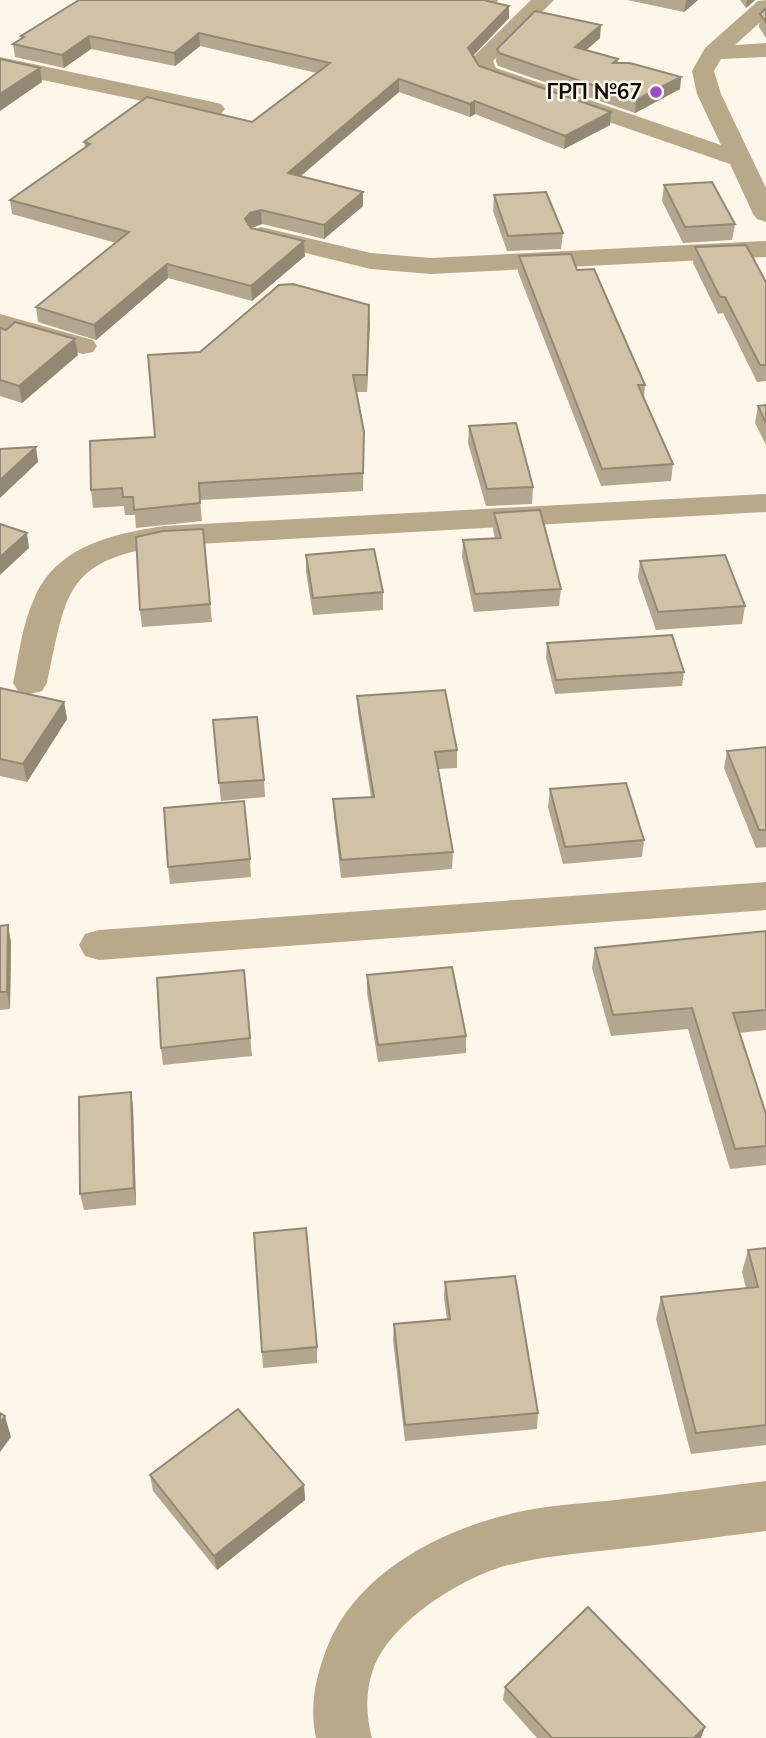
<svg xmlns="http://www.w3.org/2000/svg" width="766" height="1738" font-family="'Nunito Sans',sans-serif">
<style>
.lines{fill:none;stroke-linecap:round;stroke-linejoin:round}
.minor{fill:#b8a98b;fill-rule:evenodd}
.wall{fill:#b3a78f}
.shaded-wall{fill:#928874}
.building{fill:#d0c2a6;stroke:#928874;stroke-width:2}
.poi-dot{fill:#994fc2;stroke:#fdf6e9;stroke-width:2.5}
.labels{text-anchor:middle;stroke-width:5;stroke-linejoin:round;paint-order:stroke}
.far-poi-label{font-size:21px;font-weight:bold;fill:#0d0b07;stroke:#fdf6e9;text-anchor:end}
</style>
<rect width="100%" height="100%" fill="#fdf6e9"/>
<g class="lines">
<g class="minor">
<path d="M531 0H554L493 61 496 68 721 145 697 94 692 71 705 48 758 1 766 0V17L735 45 766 43V57L721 59 714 71 721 94 766 188V222L757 219 753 214 730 164 479 77 470 60Z"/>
<path d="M0 57 213 102 221 104 225 109 221 114 213 116 0 71Z"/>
<path d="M261 227 371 253 431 258 766 241V257L431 274 371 269 252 240 248 235 252 230Z"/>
<path d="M0 314 93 340 97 346 93 352 83 354 0 331Z"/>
<path d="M766 494V512L164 546C63 560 66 596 47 683L42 691 30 694 18 691 13 683C19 655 22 625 34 599 56 546 112 534 164 526Z"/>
<path d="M766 882V910L99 960 85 956 79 945 85 934 99 930Z"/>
<path d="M766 1481V1531C717 1537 668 1544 618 1549 578 1554 537 1556 498 1568 454 1583 389 1624 373 1670 365 1692 366 1716 372 1738H316C309 1704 316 1676 328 1645 360 1568 450 1525 528 1510 560 1504 592 1503 623 1499 671 1494 718 1487 766 1481Z"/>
</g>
</g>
<g class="wall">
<path d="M79 0H498L496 3 509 18 473 56 479 66 610 125 564 149 475 114 470 117 399 92 300 176 363 192V206L324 239 262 224 251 228 305 256 252 301 168 278 96 340 38 322 36 307 116 243 12 214 10 200 85 148 84 142 252 122 317 73 200 46 175 66 91 49 64 68 15 57 13 44 21 39V36Z"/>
<path d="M627 0H698L684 12Z"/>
<path d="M740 0H755L746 8Z"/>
<path d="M766 8V38L759 27 760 14Z"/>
<path d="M600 38 586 50 618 59V63L681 77 680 89 635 113 498 66 496 62 497 49Z"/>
<path d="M664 185 735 224 732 240 683 243 662 201Z"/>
<path d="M494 195 563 233 561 249 507 251 493 211Z"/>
<path d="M695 247 766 282V381L757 382 723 313 718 314 693 263Z"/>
<path d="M519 256 577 270 645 385 644 398 673 464 671 481 601 486 518 272Z"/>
<path d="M369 305 367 392H356L364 432 363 491 200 500 202 521 136 528 135 515H125L124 506 93 508 91 490 155 437 200 352Z"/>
<path d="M0 328 6 330 78 355 22 403 0 396Z"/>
<path d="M766 405V445L755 423 758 406Z"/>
<path d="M469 426 533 487 532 504 486 506 468 443Z"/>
<path d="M494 513 561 589 559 606 474 612 462 557 463 540 495 538 493 530Z"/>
<path d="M203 529 212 622 142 627 140 610Z"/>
<path d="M306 555 383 592V610L313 615 306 572Z"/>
<path d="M640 561 745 606 742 624 656 630 638 578Z"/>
<path d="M547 643 684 672 682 686 555 694 546 658Z"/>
<path d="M0 688 64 702 67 719 27 782 0 776Z"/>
<path d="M357 696 457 750V768L438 769 453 852 452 869 341 878 334 817 333 799 371 797 358 713Z"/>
<path d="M213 720 264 780 265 797 221 801Z"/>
<path d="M766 747V847L756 848 724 768 727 751Z"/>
<path d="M550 789 644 840 642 857 563 864 548 807Z"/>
<path d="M250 859 251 877 170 884 168 867Z"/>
<path d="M8 925 11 943 10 1009 0 1010V926Z"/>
<path d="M766 931V1030L739 1033 766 1114V1165L730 1169 688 1029 611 1036 592 968 595 948Z"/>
<path d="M244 970 252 1056 163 1065 161 1048Z"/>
<path d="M367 975 466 1036V1053L378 1062 367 993Z"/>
<path d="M131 1092 133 1109 136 1205 84 1210 80 1194Z"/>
<path d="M766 1248V1445L691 1454 656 1319 661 1297 746 1288 742 1272 748 1250Z"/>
<path d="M445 1282 538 1413 537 1429 405 1441 393 1340 394 1324 447 1320 444 1298Z"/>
<path d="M317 1347V1363L263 1368 262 1352Z"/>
<path d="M150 1475 304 1485 305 1500 217 1570 153 1491Z"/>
<path d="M505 1687 701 1738H537L503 1700Z"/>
</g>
<g class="shaded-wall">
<path d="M686 0H698L684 12Z"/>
<path d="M747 0H755L746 8Z"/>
<path d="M509 6V18L468 61V48Z"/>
<path d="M601 25 600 38 575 60V47Z"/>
<path d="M199 33 200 46 175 66 174 53Z"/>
<path d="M89 36 91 49 64 68 62 55Z"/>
<path d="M40 68 42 82 0 111V94Z"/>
<path d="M681 77 680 89 635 113 636 100Z"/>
<path d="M399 79V92L288 187V173Z"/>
<path d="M475 101V114L470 117V104Z"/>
<path d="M611 112 610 125 564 149 565 136Z"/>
<path d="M363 192V206L324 239V225Z"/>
<path d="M261 210 262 224 251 228 246 233 245 219 250 213Z"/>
<path d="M304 241 305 256 252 301 251 286Z"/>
<path d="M167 264 168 278 96 340 94 325Z"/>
<path d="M369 305 370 323 367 392V375Z"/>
<path d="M75 339 78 355 22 403 19 386Z"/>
<path d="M36 447 38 462 0 498V480Z"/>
<path d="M27 533 29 548 0 575V557Z"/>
<path d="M64 702 67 719 27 782 23 764Z"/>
<path d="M8 925 11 943 10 1009 7 992Z"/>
<path d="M131 1092 133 1109 136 1205 134 1188Z"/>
<path d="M5 1416 11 1437 0 1452V1423Z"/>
<path d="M304 1485 305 1500 217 1570 214 1556Z"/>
<path d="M705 1727 701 1738H694Z"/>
</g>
<g class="building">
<path d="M79 0H488L487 1 509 6 468 48 479 66 611 112 565 136 475 101 470 104 399 79 288 173 363 192 324 225 261 210 250 213 245 219 251 228 304 241 251 286 167 264 94 325 36 307 129 232 10 200 90 144 84 142 147 97 252 122 330 63 199 33 174 53 89 36 62 55 13 44 24 37 21 36Z"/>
<path d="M766 8V22L760 14Z"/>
<path d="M535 11 601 25 575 47 618 59 613 63H630L681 77 636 100 499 53 497 49Z"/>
<path d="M0 59 40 68 0 94Z"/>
<path d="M712 182 735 224 685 227 664 185Z"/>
<path d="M546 192 563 233 508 236 494 195Z"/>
<path d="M746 245 766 282V365H760L725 297H720L695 247Z"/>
<path d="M571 254 577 270 594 269 645 385H638L673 464 602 469 519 256Z"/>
<path d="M293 284 369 305 367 375H353L364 432 363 473 199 483 200 503 134 510 133 497H123L122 488 91 490 90 441 155 437 148 355 200 352 279 285Z"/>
<path d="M15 322 75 339 19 386 0 380V328L6 330Z"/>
<path d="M766 405V423L758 406Z"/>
<path d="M516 423 533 487 487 489 469 426Z"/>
<path d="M36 447 0 480V449Z"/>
<path d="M540 510 561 589 475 594 463 540 501 538 494 513Z"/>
<path d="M0 524 27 533 0 557Z"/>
<path d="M203 529 210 604 140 610 136 537 163 531Z"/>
<path d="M374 549 383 592 313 598 306 555Z"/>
<path d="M725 555 745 606 658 612 640 561Z"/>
<path d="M672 635 684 672 556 680 547 643Z"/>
<path d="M0 688 64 702 23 764 0 759Z"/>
<path d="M445 690 457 750 435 752 453 852 341 860 333 799 374 797 357 696Z"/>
<path d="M257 717 264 780 219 783 213 720Z"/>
<path d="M766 747V830H759L727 751Z"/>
<path d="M626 783 644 840 565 847 550 789Z"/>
<path d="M244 801 250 859 168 867 164 808Z"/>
<path d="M8 925 7 992H0V926Z"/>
<path d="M766 931V1010L733 1013 766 1114V1146L735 1149 692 1008 613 1015 595 948Z"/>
<path d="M452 967 466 1036 378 1045 367 975Z"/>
<path d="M244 970 250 1038 161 1048 157 978Z"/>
<path d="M131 1092 134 1188 80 1194 79 1097Z"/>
<path d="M306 1228 317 1347 262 1352 254 1233Z"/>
<path d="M766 1248V1425L696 1433 661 1297 758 1287 748 1250Z"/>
<path d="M515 1276 538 1413 405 1425 394 1324 450 1319 445 1282Z"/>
<path d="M238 1409 304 1485 214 1556 150 1475Z"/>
<path d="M0 1413 5 1416 0 1423Z"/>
<path d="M588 1607 705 1727 694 1738H552L505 1687Z"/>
</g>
<circle class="poi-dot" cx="656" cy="92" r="7"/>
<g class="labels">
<g class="far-poi-label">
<text x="642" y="99">ГРП №67</text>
</g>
</g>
</svg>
